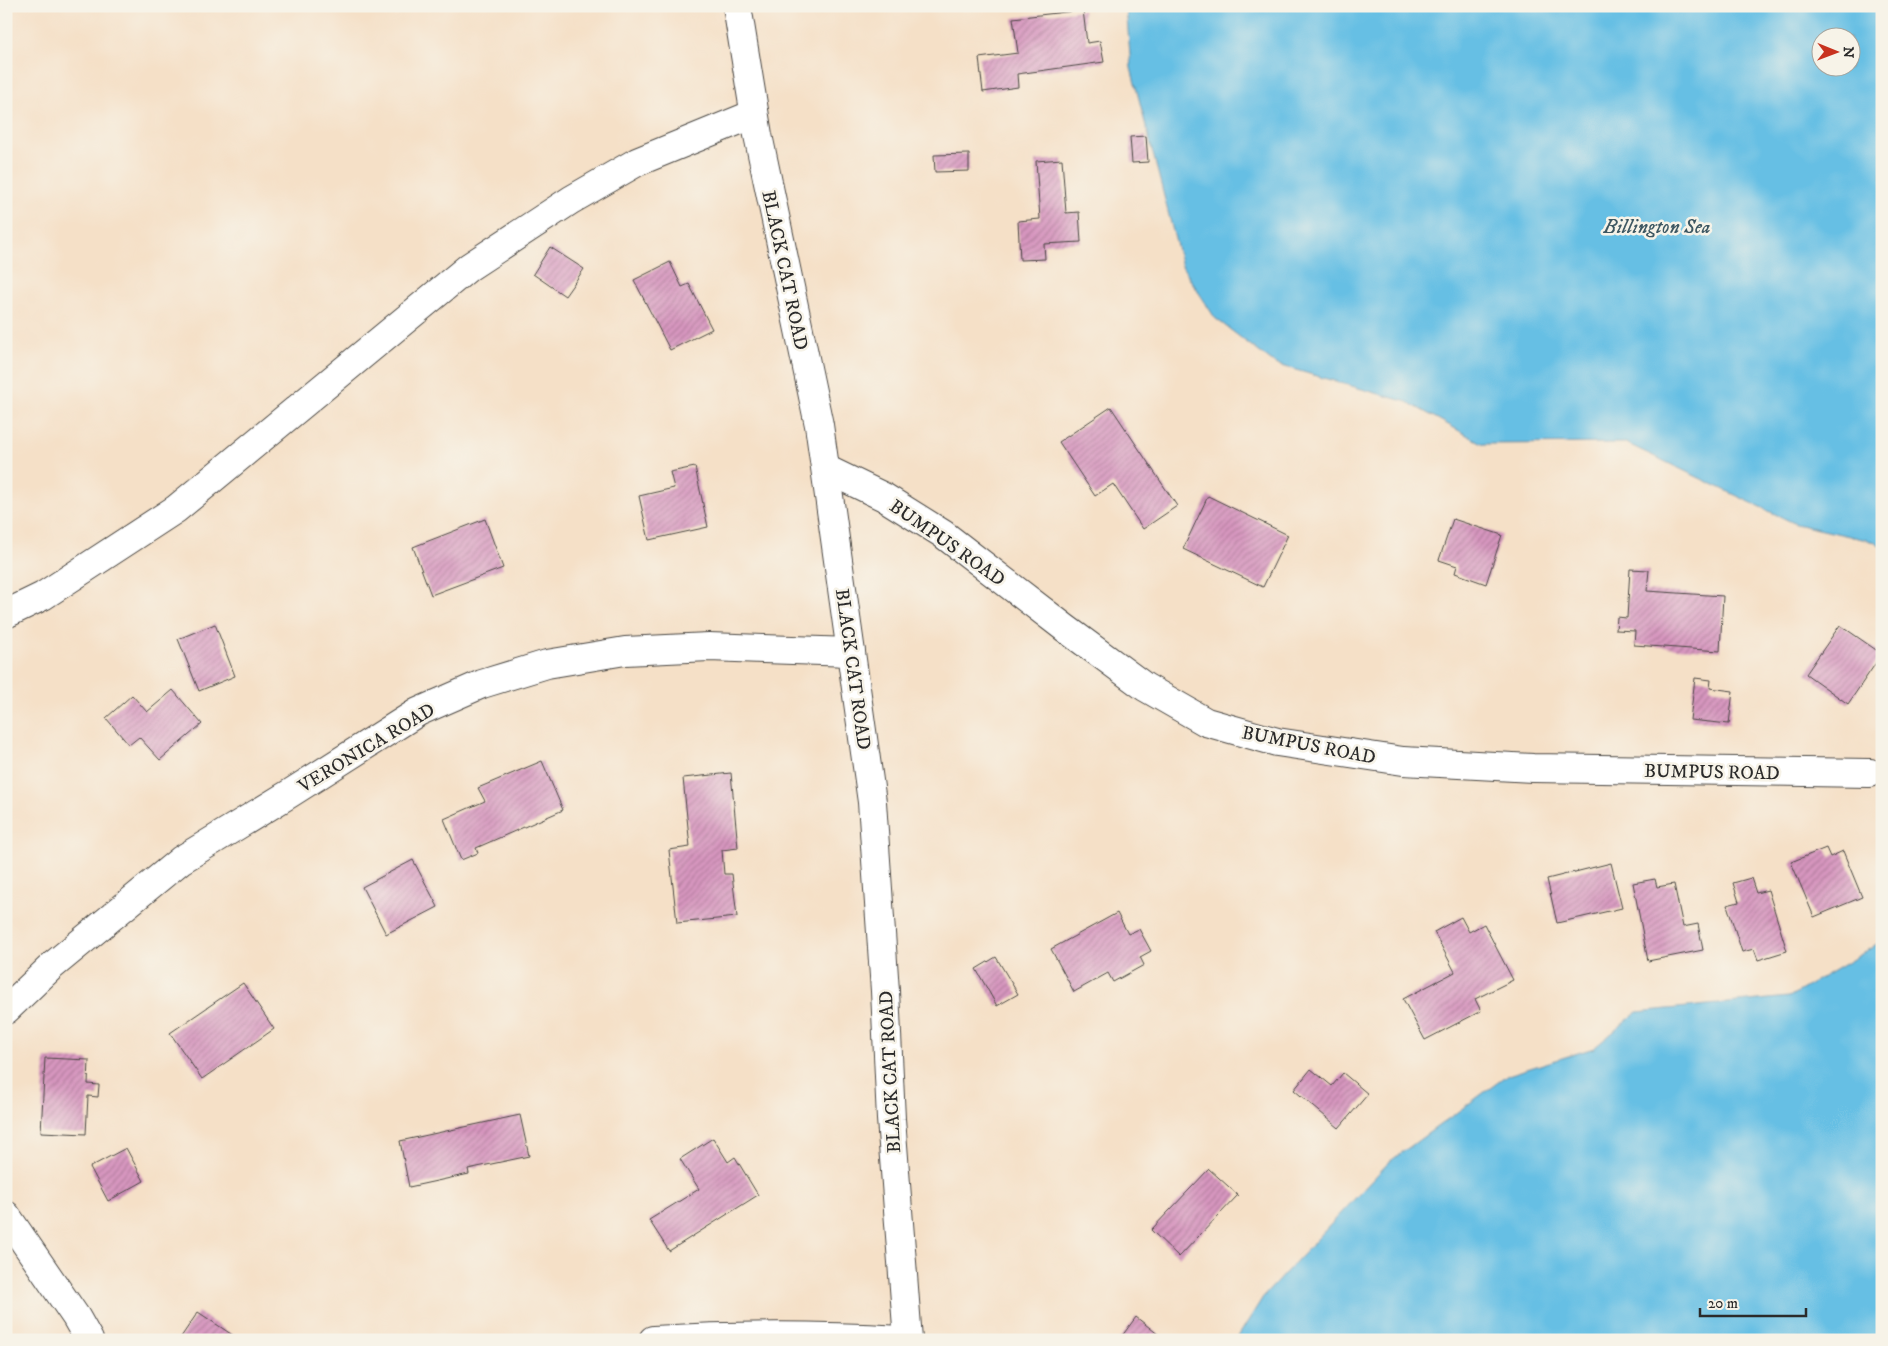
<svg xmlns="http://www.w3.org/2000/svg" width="1888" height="1346" font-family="'IM FELL DW Pica',serif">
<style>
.water{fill:#66bfe4;stroke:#487588;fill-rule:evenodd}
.building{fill:url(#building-hatch)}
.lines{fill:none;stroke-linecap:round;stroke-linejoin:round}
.street-casing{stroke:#494642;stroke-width:30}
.secondary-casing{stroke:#494642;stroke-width:30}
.street{stroke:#fff;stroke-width:28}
.secondary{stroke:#fff;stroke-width:28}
.labels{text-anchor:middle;stroke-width:5;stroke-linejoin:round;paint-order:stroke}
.street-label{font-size:19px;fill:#2b2b2b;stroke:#f7f3e8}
.water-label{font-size:20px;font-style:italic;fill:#3d5762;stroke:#f7f3e8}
</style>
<defs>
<pattern id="building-hatch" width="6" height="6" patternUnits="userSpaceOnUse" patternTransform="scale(1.25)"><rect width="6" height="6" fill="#d796bf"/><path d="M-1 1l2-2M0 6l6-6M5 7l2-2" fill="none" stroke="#af7b9b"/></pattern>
</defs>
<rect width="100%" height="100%" fill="#f7f3e8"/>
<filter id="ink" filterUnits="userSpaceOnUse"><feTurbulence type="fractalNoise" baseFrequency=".02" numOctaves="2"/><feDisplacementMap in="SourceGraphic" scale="10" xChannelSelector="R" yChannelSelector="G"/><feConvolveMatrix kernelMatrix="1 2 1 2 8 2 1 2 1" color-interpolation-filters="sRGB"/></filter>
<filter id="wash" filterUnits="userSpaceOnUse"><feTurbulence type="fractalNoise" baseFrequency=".0096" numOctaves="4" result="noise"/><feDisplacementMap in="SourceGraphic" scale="20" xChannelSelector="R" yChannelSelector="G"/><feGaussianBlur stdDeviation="1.12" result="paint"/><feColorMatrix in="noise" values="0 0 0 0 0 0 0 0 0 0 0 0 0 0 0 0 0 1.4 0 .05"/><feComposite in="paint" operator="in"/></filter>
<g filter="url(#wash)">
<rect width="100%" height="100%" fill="#f5e0c7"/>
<g class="water">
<path d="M1126 6H1882V547L1876 542 1796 524 1626 443 1483 444 1407 402 1275 364 1215 318 1182 266 1131 68ZM1820 38H1850V68H1820Z"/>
<path d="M1882 942V1340H1236L1263 1297 1389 1162 1508 1075 1594 1048 1637 1012 1789 997Z"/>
</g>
<g id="blocks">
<g class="building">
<path d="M1083 10 1087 43 1100 41 1104 62 1017 74 1018 87 983 92 979 58 1018 53 1013 18Z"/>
<path d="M1146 136 1148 162 1132 163 1130 137Z"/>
<path d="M969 154V171L935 172 934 155Z"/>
<path d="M1062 159 1066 213 1079 212 1081 242 1044 244 1045 259 1020 260 1018 221 1040 219 1036 161Z"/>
<path d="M550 247 584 269 565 296 533 274Z"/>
<path d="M670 262 682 287 689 284 712 329 670 350 634 280Z"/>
<path d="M1111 407 1177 506 1143 529 1113 484 1095 496 1059 442Z"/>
<path d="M695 467 708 527 649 540 639 496 674 488 670 472Z"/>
<path d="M1208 496 1288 535 1263 587 1183 549Z"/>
<path d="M485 519 503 568 431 595 413 547Z"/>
<path d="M1453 519 1502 535 1486 584 1455 573 1457 566 1439 560Z"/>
<path d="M1630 569 1649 570 1647 591 1723 596 1720 651 1634 645 1635 631 1616 630 1617 617 1627 618Z"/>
<path d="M215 624 235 676 199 691 178 639Z"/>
<path d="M1840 625 1882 654 1848 704 1806 674Z"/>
<path d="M1695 678 1711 680 1710 688 1733 691 1729 724 1690 720Z"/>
<path d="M173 690 202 724 160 760 139 737 129 745 106 718 132 695 147 712Z"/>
<path d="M542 761 563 810 476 848 478 853 461 860 444 819 485 801 478 788Z"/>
<path d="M731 773 738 848 722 850 724 874H732L737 917 677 923 669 850 690 847 683 778Z"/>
<path d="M1826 848 1830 857 1843 851 1862 897 1814 917 1791 862Z"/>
<path d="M413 860 438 907 386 934 362 887Z"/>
<path d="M1611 863 1622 908 1557 923 1547 879Z"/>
<path d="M1751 878 1756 893 1768 890 1787 951 1758 960 1754 949 1742 952 1727 905 1739 902 1733 883Z"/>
<path d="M1655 879 1657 887 1674 884 1683 927 1698 924 1703 950 1648 961 1633 883Z"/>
<path d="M1117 913 1128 934 1139 929 1151 951 1140 957 1144 965 1113 982 1108 973 1074 992 1051 949Z"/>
<path d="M1461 917 1469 932 1484 924 1513 980 1475 999 1481 1011 1425 1040 1403 999 1455 972 1434 932Z"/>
<path d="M996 957 1018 994 997 1006 976 969Z"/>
<path d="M243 983 274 1029 202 1079 170 1033Z"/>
<path d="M45 1058 89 1060 88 1084 99 1085 98 1097 88 1096 86 1134 41 1132Z"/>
<path d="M1311 1069 1332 1086 1343 1073 1368 1094 1339 1128 1294 1090Z"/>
<path d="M520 1115 529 1156 468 1169 469 1174 409 1187 400 1141Z"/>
<path d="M713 1138 728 1162 735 1157 758 1195 669 1251 649 1220 699 1189 680 1159Z"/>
<path d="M126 1148 144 1181 108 1201 90 1167Z"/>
<path d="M1209 1169 1238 1195 1179 1257 1151 1230Z"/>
<path d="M198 1312 240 1340H179Z"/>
<path d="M1136 1317 1159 1335 1155 1340H1119Z"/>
</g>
</g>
</g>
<g filter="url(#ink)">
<use href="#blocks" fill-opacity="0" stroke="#494642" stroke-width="1"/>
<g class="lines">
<g class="street-casing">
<g id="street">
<path d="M826 469 884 497 943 534 1065 628 1145 687 1206 722 1277 742 1403 761 1533 768 1870 773"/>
<path d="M6 614 43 596 176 509 469 267 571 200 637 162 754 114"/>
<path d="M6 1010 52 966 181 860 289 794 418 712 482 684 547 664 625 651 709 647 851 652"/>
<path d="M6 1215 76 1317 89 1340"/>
<path d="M653 1340C736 1335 817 1335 901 1340"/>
</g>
</g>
<g class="secondary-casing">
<path id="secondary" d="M737 6 758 135 819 425 872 802 885 991 891 1119 908 1340"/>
</g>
<use href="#street" class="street"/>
<use href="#secondary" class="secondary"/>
</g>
</g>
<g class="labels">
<g class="street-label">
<text transform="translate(786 270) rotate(78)" y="7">BLACK CAT ROAD</text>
<text transform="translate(948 542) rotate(35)" y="7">BUMPUS ROAD</text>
<text transform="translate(854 669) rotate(82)" y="7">BLACK CAT ROAD</text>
<text transform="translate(1309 744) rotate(11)" y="7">BUMPUS ROAD</text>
<text transform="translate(366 747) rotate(-31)" y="7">VERONICA ROAD</text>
<text transform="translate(1712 771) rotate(1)" y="7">BUMPUS ROAD</text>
<text transform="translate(889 1072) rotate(-93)" y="7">BLACK CAT ROAD</text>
</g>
<g class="water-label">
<text x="1657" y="233">Billington Sea</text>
</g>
</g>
<rect width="1888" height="1346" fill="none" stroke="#f7f3e8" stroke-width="25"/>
<g transform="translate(1836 52) rotate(91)"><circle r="24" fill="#f7f3e8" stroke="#a5a39c"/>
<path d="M0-4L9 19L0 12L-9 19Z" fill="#c8321e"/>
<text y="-8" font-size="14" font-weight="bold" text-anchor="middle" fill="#2b2b2b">N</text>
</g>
<path d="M1700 1308v8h106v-8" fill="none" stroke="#2b2b2b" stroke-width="2.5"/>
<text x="1708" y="1308" font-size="15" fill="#2b2b2b" stroke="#f7f3e8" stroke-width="4" paint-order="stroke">20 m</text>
</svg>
